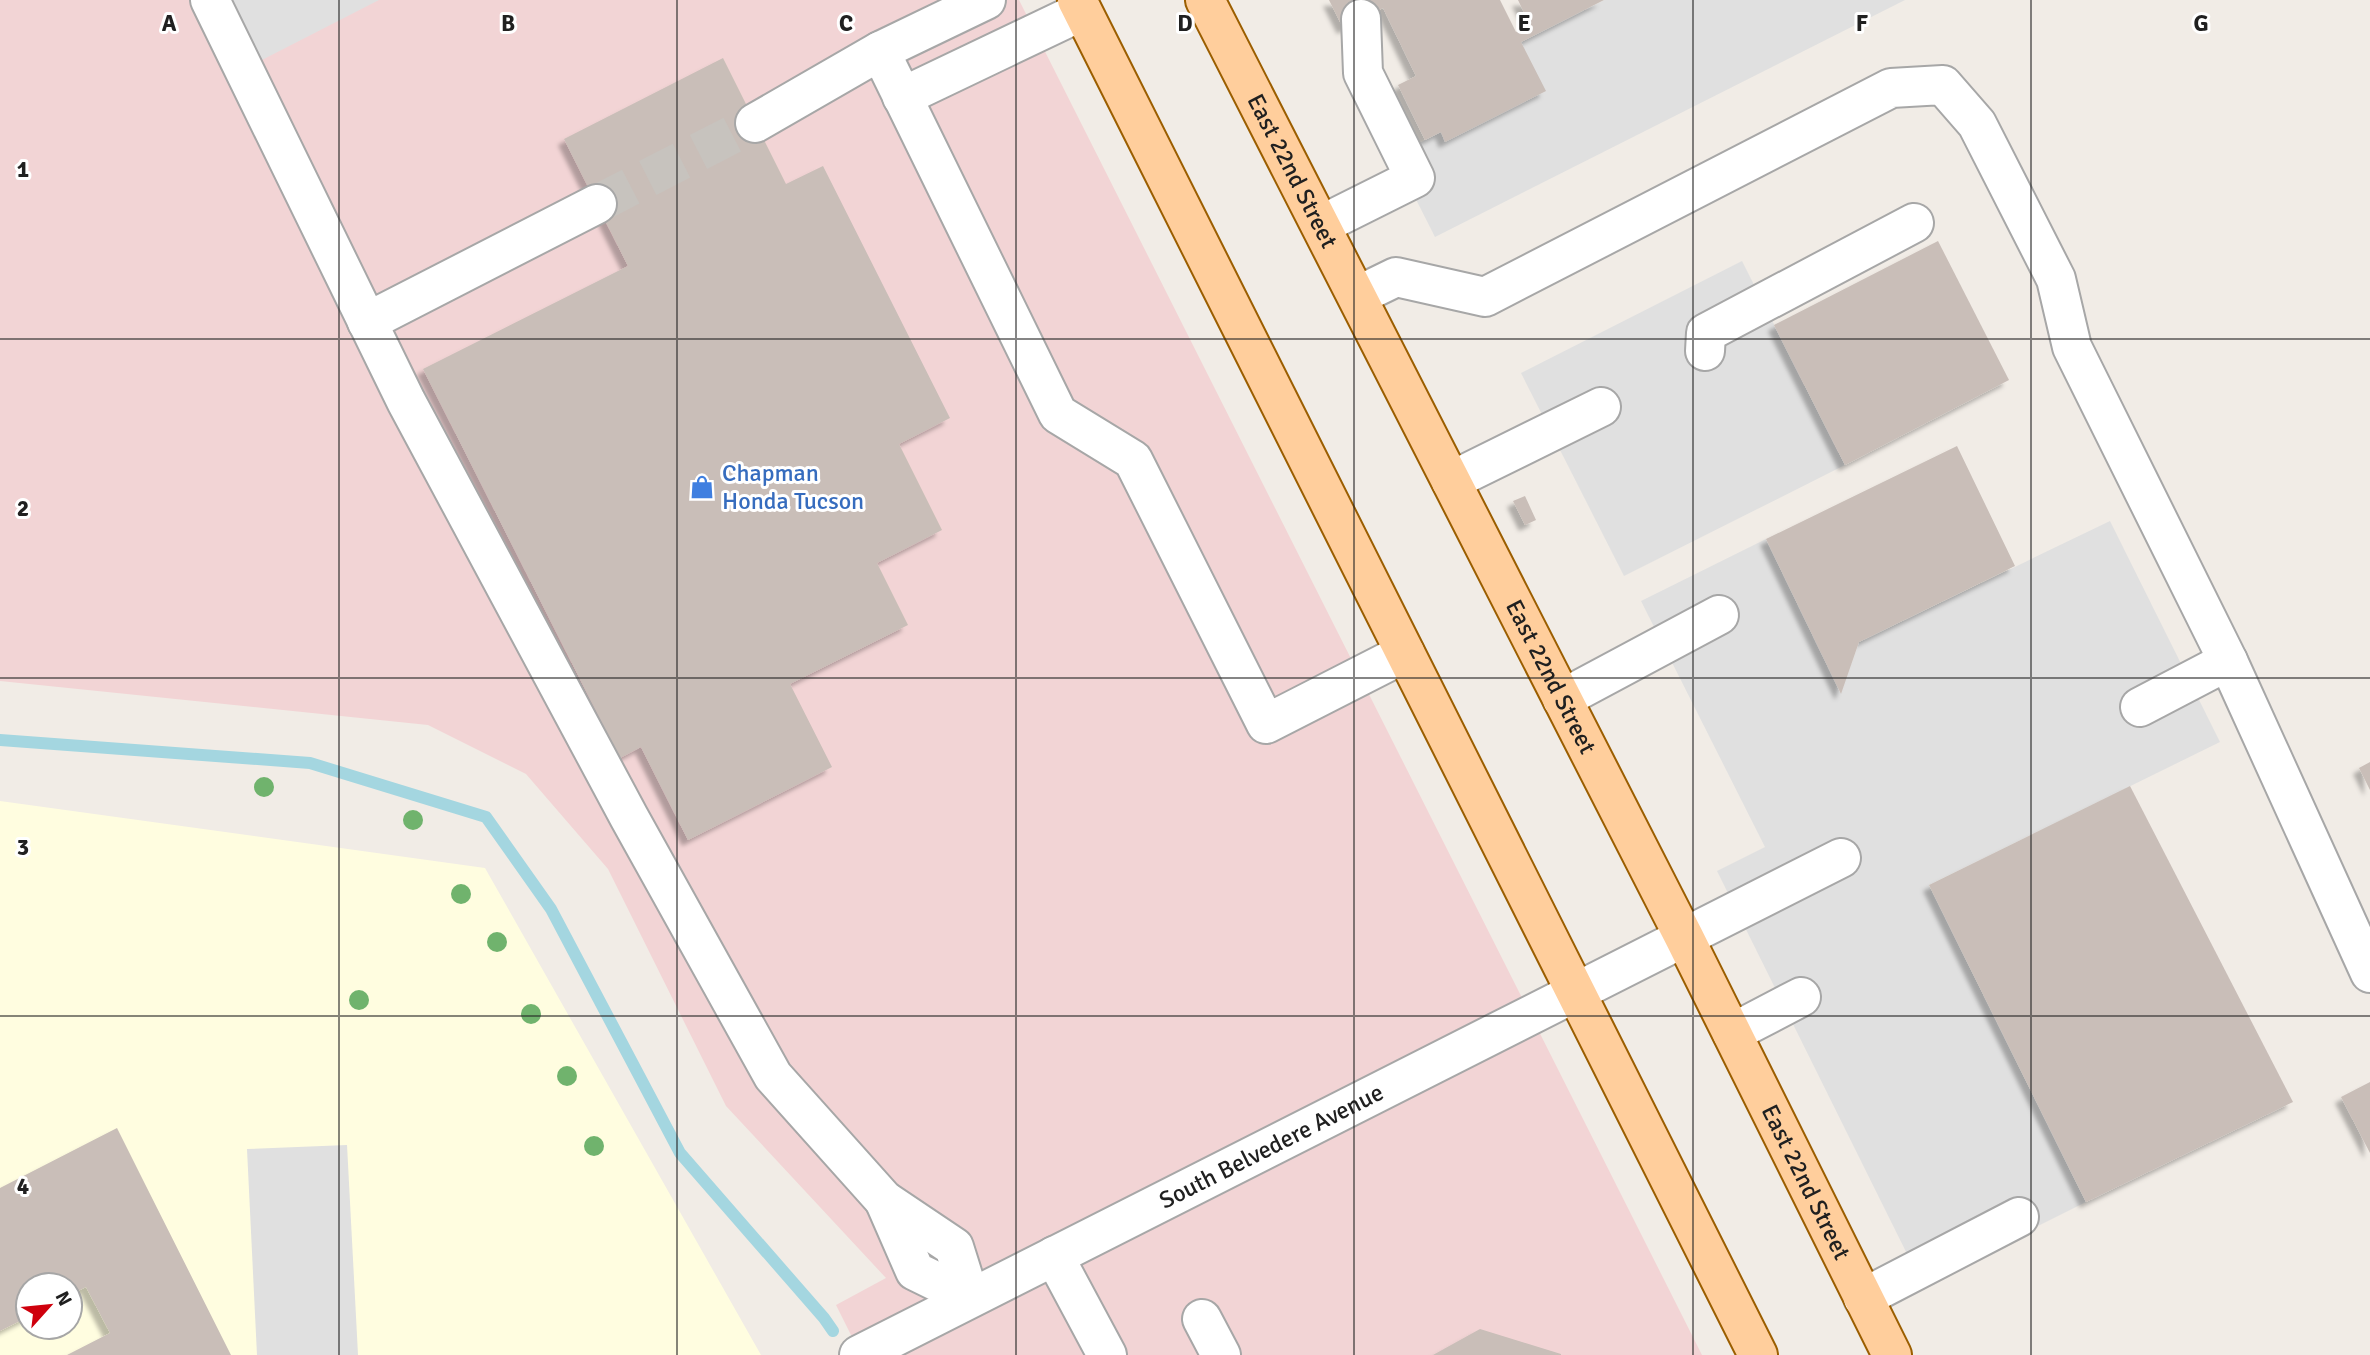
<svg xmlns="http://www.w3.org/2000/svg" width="2370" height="1355" font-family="Signika,sans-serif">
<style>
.commercial{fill:#f2d4d5}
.education{fill:#fffde0;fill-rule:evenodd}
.parking{fill:#e0e0e0}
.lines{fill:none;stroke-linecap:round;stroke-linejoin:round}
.stream{stroke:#a4d6e0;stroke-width:12}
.building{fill:#c9beb8;filter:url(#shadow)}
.minor-tunnel{stroke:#c7c3be;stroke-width:38;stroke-dasharray:38 19;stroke-linecap:butt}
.minor-casing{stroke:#a7a7a7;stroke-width:42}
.major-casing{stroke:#9b5e00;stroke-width:42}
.minor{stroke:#fff;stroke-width:38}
.major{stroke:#ffce9c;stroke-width:38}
.tree{fill:#70b36d}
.grid{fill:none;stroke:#202020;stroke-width:2;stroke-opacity:0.55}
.labels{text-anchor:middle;stroke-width:6;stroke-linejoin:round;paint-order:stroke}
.street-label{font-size:24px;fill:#202020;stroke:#fff}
.shop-label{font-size:24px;fill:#366cbe;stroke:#fff;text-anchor:start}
.grid-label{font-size:23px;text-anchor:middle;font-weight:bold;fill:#202020;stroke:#fff;stroke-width:6;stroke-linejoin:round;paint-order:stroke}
</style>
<defs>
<filter id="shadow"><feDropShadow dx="-6" dy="6" stdDeviation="2" flood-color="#0004"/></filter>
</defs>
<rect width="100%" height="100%" fill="#f1ece6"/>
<path class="commercial" d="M0 0H1019L1702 1355H861L836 1305 886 1278 726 1106 608 869 526 774 428 725 0 681Z"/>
<path class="education" d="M0 801 485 868 761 1355H0ZM28 1285H70V1327H28Z"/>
<g class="parking">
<path d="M226 0H379L258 62Z"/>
<path d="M1604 0H1905L1435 237 1394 156 1441 132 1445 141 1521 42Z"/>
<path d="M1742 261 1845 465 1624 576 1521 373Z"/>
<path d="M2110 521 2220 742 1929 885 2086 1202 1922 1284 1717 871 1765 847 1641 601 1766 539 1841 693 1859 642Z"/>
<path d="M347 1145 358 1355H257L247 1149Z"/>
</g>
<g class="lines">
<path class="stream" d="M0 740 310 763 486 817 551 909 680 1153 824 1318 833 1331"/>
</g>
<g class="building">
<path d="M1329 0H1500L1516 32 1530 25 1518 0H1604L1521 42 1546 91 1445 142 1441 132 1425 140 1398 85 1416 76 1383 8 1343 28Z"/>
<path d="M723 58 786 184 823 166 950 418 899 444 942 530 877 563 908 625 790 684 832 767 688 840 641 747 620 758 423 369 628 266 564 139Z"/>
<path d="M1938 241 2009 380 1845 465 1774 325Z"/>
<path d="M1957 446 2015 566 1859 642 1841 694 1766 539Z"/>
<path d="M1525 496 1536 520 1525 525 1513 501Z"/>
<path d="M2370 762V790L2359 768Z"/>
<path d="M2130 786 2293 1102 2086 1202 1929 885Z"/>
<path d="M2370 1082V1153L2341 1097Z"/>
<path d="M117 1128 146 1186 231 1355H67L110 1333 86 1287 70 1295V1285H28V1317L0 1331V1188Z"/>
<path d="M1480 1329 1561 1354V1355H1433Z"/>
</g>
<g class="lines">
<path class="minor-tunnel" d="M597 204 755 123"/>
<g class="minor-casing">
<g id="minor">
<path d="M210 0 406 401 629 817 773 1076 884 1200 954 1247 970 1298"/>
<path d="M880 51 1058 414 1133 460 1266 724 1405 653"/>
<path d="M902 97 1082 11"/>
<path d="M755 123 880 51 986 0"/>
<path d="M1321 225 1415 178 1363 73 1361 19"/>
<path d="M1357 296 1396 277 1485 297 1891 88 1943 85 1977 124 2056 279 2072 347 2228 661"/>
<path d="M367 322 597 204"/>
<path d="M1705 351 1706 333 1914 223"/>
<path d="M1451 481 1601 407"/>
<path d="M1562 699 1719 615"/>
<path d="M2140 707 2228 661 2370 973"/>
<path d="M1732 1033 1801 997"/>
<path d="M884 1200 915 1271 970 1298"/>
<path d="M1054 1256 1107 1355"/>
<path d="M1863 1298 2019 1217"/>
<path d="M1202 1319 1221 1355"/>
<path id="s1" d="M859 1355 1841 858"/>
</g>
</g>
<g class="major-casing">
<g id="major">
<path d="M1077 0 1758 1355"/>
<path id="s2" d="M1205 0 1684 937 1892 1355"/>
</g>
</g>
<use href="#minor" class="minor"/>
<use href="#major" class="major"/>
</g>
<g class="tree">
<circle cx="264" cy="787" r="10"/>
<circle cx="413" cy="820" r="10"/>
<circle cx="461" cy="894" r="10"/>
<circle cx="497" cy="942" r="10"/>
<circle cx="359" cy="1000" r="10"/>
<circle cx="531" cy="1014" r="10"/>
<circle cx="567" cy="1076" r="10"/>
<circle cx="594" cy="1146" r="10"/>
</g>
<path class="grid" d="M339 0V1355M677 0V1355M1016 0V1355M1354 0V1355M1693 0V1355M2031 0V1355M0 339H2370M0 678H2370M0 1016H2370"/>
<defs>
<g id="shop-bare" transform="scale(1.89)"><path d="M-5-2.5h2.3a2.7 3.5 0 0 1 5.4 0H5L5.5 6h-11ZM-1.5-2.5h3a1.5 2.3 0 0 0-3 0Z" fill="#3f7fe0" stroke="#fff" stroke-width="2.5" paint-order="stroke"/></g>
</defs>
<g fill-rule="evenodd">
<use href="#shop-bare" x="702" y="487"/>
</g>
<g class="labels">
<g class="street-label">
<text dy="8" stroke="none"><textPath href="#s2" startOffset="192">East 22nd Street</textPath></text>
<text dy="8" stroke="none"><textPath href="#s2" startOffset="760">East 22nd Street</textPath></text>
<text dy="8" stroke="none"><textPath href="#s1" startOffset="462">South Belvedere Avenue</textPath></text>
<text dy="8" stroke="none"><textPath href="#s2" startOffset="1326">East 22nd Street</textPath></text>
</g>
<g class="shop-label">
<text x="722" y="481">Chapman<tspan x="722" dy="28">Honda Tucson</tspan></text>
</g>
</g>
<g class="grid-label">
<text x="169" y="31">A</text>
<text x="508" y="31">B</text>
<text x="846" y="31">C</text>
<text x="1185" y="31">D</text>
<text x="1524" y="31">E</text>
<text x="1862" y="31">F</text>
<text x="2201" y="31">G</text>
<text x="23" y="177">1</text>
<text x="23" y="516">2</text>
<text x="23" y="855">3</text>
<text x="23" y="1194">4</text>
</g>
<g transform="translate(49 1306) rotate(63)"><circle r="33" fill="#ffffff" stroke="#a6a6a6" stroke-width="2"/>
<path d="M0-5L12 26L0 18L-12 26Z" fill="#cf000d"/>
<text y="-10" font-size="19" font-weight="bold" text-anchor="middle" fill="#202020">N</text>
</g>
</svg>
